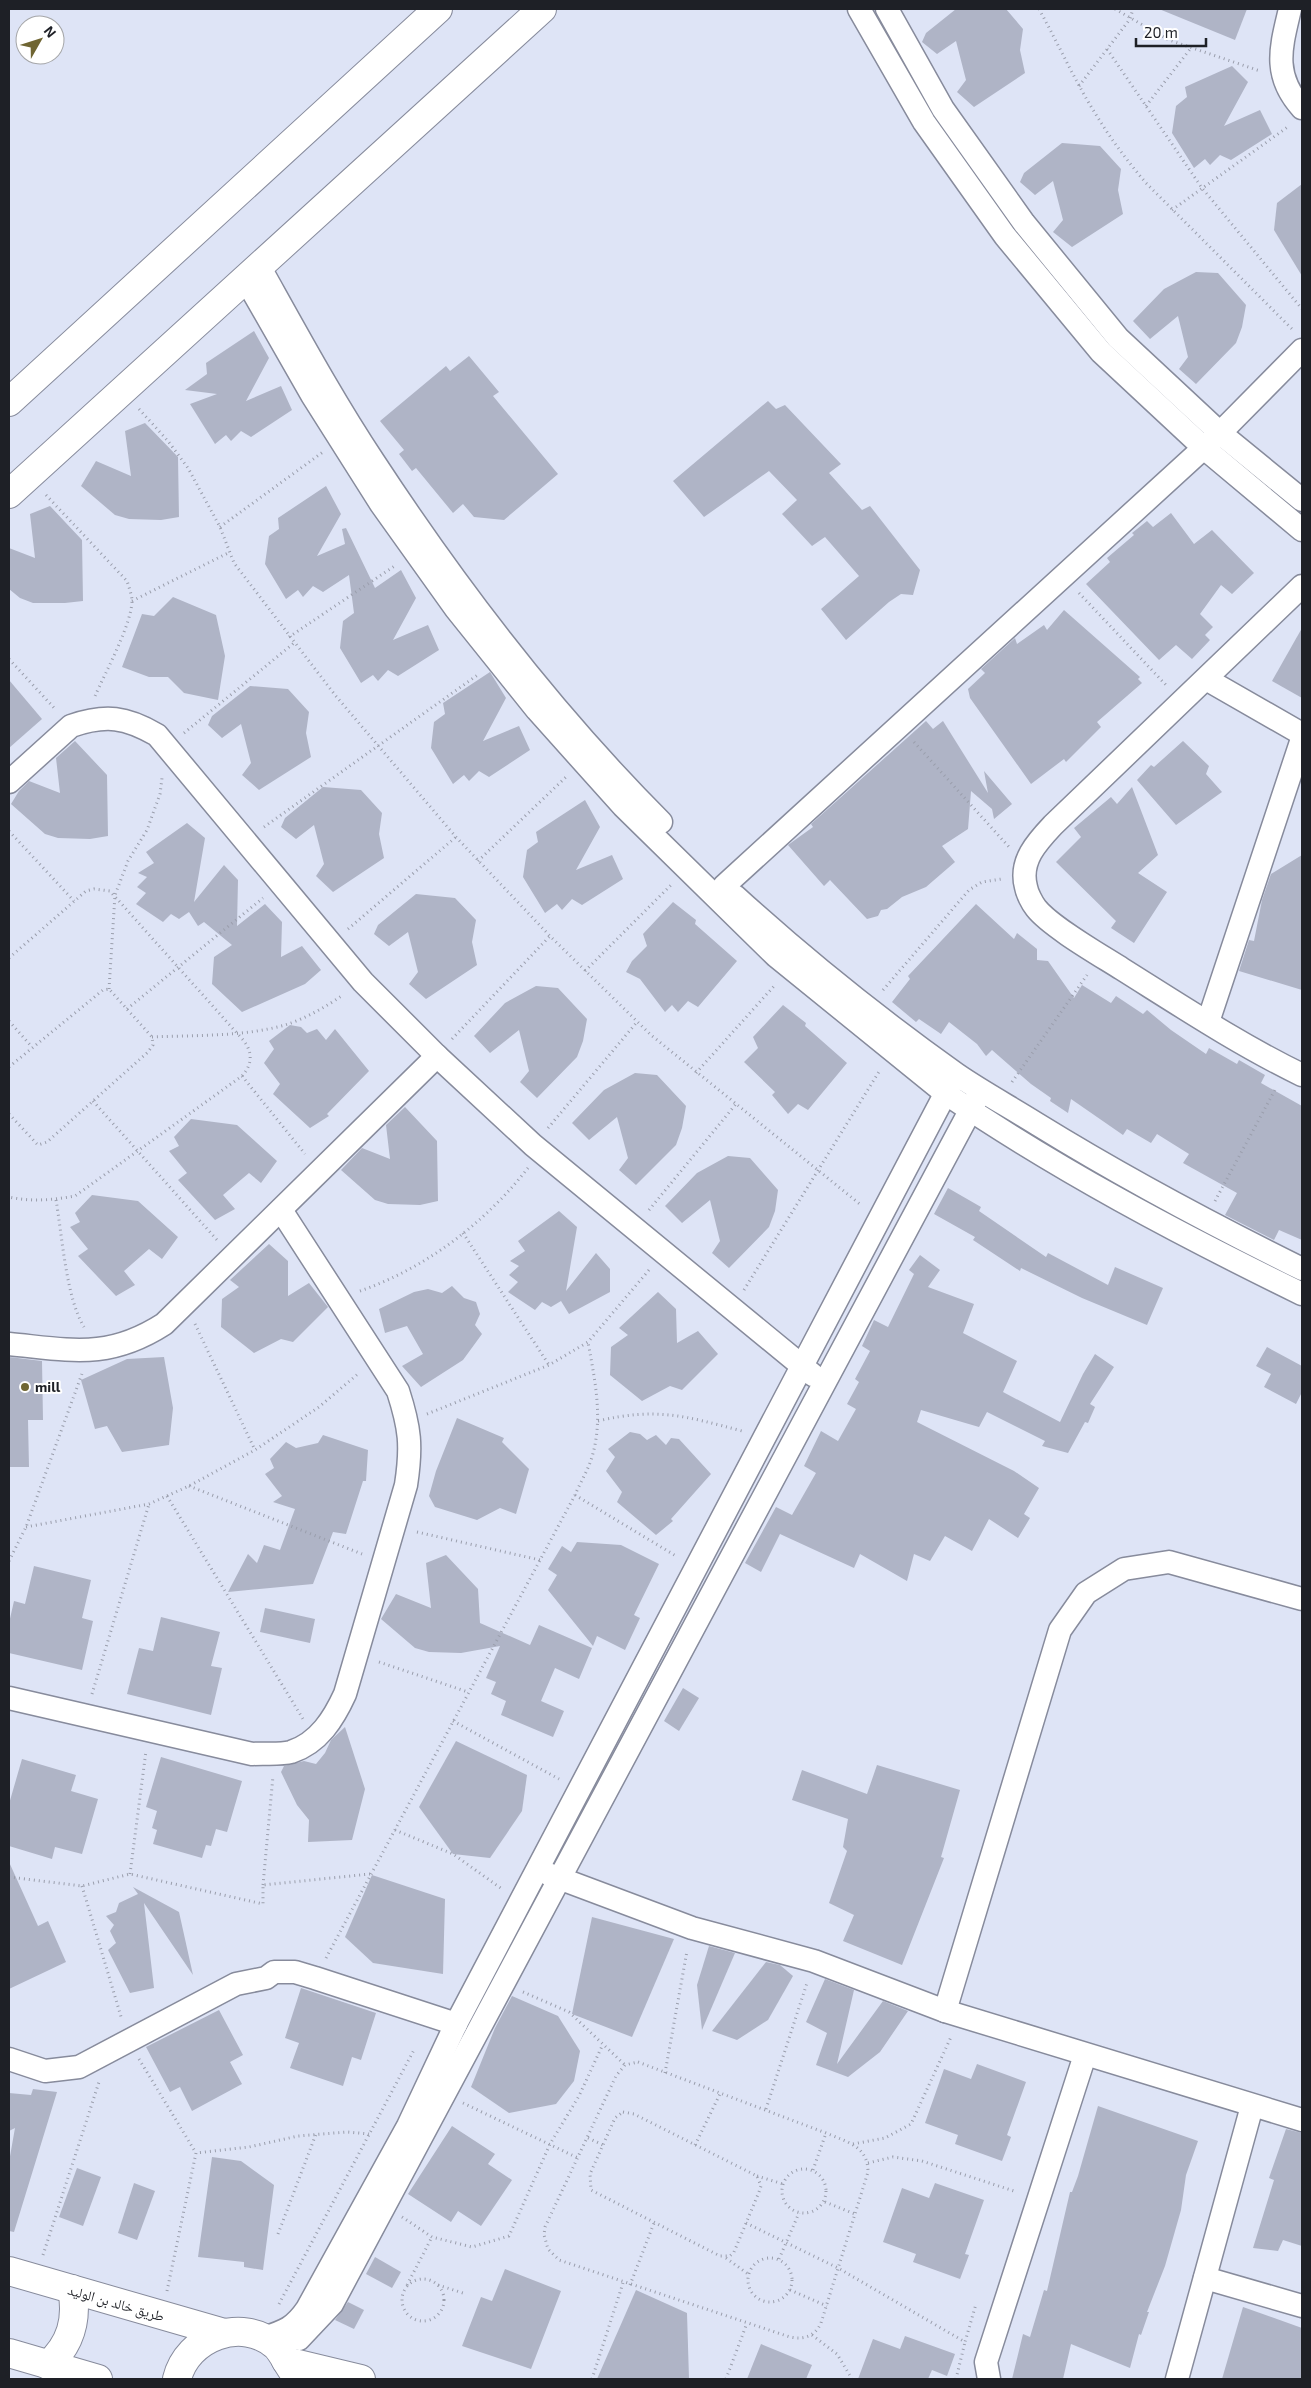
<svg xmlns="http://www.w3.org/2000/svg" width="1311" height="2388" font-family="'Exo 2','Noto Naskh Arabic',sans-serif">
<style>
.building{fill:#afb4c6}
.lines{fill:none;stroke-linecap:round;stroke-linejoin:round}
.minor-casing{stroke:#878b9c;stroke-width:25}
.tertiary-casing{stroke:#878b9c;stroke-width:30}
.path{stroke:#9a9eac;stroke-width:3;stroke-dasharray:1 4;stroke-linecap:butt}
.minor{stroke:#fff;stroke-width:22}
.tertiary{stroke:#fff;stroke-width:28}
.poi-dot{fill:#6f6532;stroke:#fff;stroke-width:2}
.labels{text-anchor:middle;stroke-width:4;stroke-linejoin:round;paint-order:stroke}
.poi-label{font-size:14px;font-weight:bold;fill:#1e2026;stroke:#fff;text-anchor:start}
.street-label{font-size:14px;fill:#1e2026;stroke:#fff}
</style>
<rect width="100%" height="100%" fill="#dee4f6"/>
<g class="building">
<path d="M956 9H1006L1023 29 1020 50 1025 73 974 107 957 92 966 80 956 41 937 54 922 42 926 33Z"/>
<path d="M1159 9H1247L1235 40Z"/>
<path d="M1232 66 1248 82 1224 126 1260 110 1272 134 1231 160 1220 155 1210 165 1205 159 1194 168 1172 133 1176 106 1187 97 1185 87Z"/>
<path d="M1062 143 1100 146 1121 169 1118 190 1123 214 1072 247 1053 232 1063 220 1053 181 1035 195 1020 182 1024 173Z"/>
<path d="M1302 184V276L1274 230 1277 203Z"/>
<path d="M1196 272 1218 273 1246 305 1242 327 1236 343 1196 384 1179 369 1188 357 1178 316 1150 339 1133 321 1164 289Z"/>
<path d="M254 331 269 358 246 401 281 386 292 410 251 437 241 431 231 441 226 435 215 444 190 404 217 394 185 390 207 374 206 363Z"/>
<path d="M469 356 499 392 493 396 558 474 504 520 474 517 463 504 453 513 416 468 412 471 399 454 404 450 380 421 446 366 450 371Z"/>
<path d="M768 401 776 409 785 405 841 464 829 473 862 510 870 506 920 570 913 595 901 594 889 602 846 640 821 609 859 576 825 537 812 546 782 514 797 500 769 471 704 517 673 481Z"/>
<path d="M145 423 178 457 179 517 161 520 129 519 115 515 81 486 96 461 131 476 125 431Z"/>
<path d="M326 486 341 514 317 556 345 544 342 529 346 528 375 588 401 570 416 598 393 640 428 625 439 650 398 676 388 670 378 681 373 675 361 683 340 648 343 621 354 613 349 575 323 592 313 586 303 597 298 590 286 599 265 564 269 536 279 529 278 518Z"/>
<path d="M50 506 82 540 83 601 65 603H33L20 598 9 589V548L35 558 30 514Z"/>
<path d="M1171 513 1194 544 1212 530 1254 573 1232 594 1221 585 1200 614 1213 627 1205 635 1210 640 1192 659 1176 645 1159 660 1086 584 1110 562 1107 558 1134 535 1132 533 1147 521 1153 527Z"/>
<path d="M173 597 216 615 225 656 218 700 184 693 168 677H149L122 667 142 614 154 616Z"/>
<path d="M1064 610 1140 677 1138 679 1142 683 1097 722 1101 727 1066 762 1064 759 1031 784 970 698 968 689 985 673 981 669 1015 638 1017 644 1044 625 1047 630Z"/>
<path d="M1302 628V698L1272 681Z"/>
<path d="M490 672 506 698 483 741 519 726 530 750 489 777 479 771 469 781 464 775 453 784 431 748 434 722 445 714 443 703Z"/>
<path d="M9 680 42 719 9 748Z"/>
<path d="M250 686 288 689 309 712 306 733 311 757 259 790 242 775 251 763 241 724 222 738 208 725 212 716Z"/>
<path d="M926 721 933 729 943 721 988 793 984 771 1012 804 994 819 992 809 971 791 968 829 942 846 955 862 926 887 902 897 887 909 881 910 878 916 867 919 830 880 824 886 788 845 813 827 811 824Z"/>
<path d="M75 741 107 775 108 836 90 839 58 838 45 834 11 804 19 791 29 781 60 793 56 758Z"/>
<path d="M1183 741 1209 766 1206 774 1222 792 1176 825 1137 780 1151 765 1154 767Z"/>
<path d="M323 787 361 790 382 813 379 834 384 858 333 892 316 876 324 864 314 825 296 839 281 827 285 818Z"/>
<path d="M1132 787 1158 855 1138 873 1167 892 1134 943 1111 928 1116 921 1056 862 1081 837 1074 828 1111 797 1117 804Z"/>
<path d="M585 800 600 827 576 870 612 855 623 879 582 905 572 899 562 910 557 904 545 913 523 877 527 850 538 842 536 832Z"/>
<path d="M187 823 205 838 194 902 224 865 238 880 237 926 265 904 282 922 281 957 302 946 321 970 305 984 242 1012 212 984 214 957 232 945 204 922 198 926 189 912 179 919 171 914 163 922 136 904 146 893 137 887 147 877 138 873 154 863 146 852Z"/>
<path d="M1302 855V990L1239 971 1249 940 1254 941 1262 900 1271 874Z"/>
<path d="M416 894 455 898 476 920 472 942 477 965 426 999 409 984 418 972 408 932 389 946 374 934 378 925Z"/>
<path d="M673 902 696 920 695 924 737 961 698 1007 688 1001 678 1012 672 1005 665 1012 640 979 626 972 632 961 647 946 643 934Z"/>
<path d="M976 904 1014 939 1017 933 1037 949V960L1048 961 1074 998 1082 985 1111 1003 1116 996 1143 1014 1147 1010 1171 1030 1206 1054 1209 1048 1237 1064 1239 1060 1265 1075 1261 1083 1302 1106V1240L1279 1230 1274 1240 1225 1215 1237 1193 1183 1163 1189 1154 1157 1134 1151 1143 1127 1129 1123 1135 1071 1099 1068 1113 1050 1101 1051 1098 1031 1084 992 1050 986 1056 977 1044 949 1022 941 1034 919 1019 916 1022 892 1002 910 979 908 976Z"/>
<path d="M536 986 558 988 587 1019 583 1041 577 1057 537 1098 520 1082 529 1071 519 1030 490 1053 474 1036 505 1003Z"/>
<path d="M783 1005 806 1023 805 1026 847 1063 808 1110 798 1104 788 1114 772 1095 775 1092 744 1062 758 1048 753 1037Z"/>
<path d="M290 1025 301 1027 307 1033 317 1029 326 1040 335 1029 369 1071 327 1114 329 1116 310 1128 273 1094 280 1084 264 1063 274 1049 269 1041Z"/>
<path d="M635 1073 657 1075 686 1106 682 1128 676 1145 636 1185 619 1170 628 1158 617 1117 589 1140 572 1123 604 1090Z"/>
<path d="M405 1107 437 1141 438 1201 420 1205 388 1204 375 1200 341 1170 362 1148 390 1159 386 1125Z"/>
<path d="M191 1119 237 1125 277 1161 261 1183 249 1173 223 1195 235 1209 215 1220 178 1180 187 1173 169 1151 179 1146 174 1137Z"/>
<path d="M728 1156 750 1158 778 1190 775 1211 769 1227 729 1268 712 1253 720 1241 710 1200 682 1223 665 1206 697 1173Z"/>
<path d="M948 1188 981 1207 979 1211 1046 1257 1048 1253 1108 1285 1115 1267 1163 1288 1147 1325 1082 1298 1021 1268 1020 1271 973 1240 975 1237 934 1214Z"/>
<path d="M92 1195 138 1201 178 1237 162 1259 149 1249 124 1271 135 1285 116 1296 78 1256 88 1249 70 1227 80 1222 75 1213Z"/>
<path d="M559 1211 577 1227 566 1291 596 1253 610 1269V1292L569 1314 561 1301 551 1307 542 1302 535 1310 508 1292 518 1282 509 1275 519 1266 510 1261 525 1251 518 1241Z"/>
<path d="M269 1244 288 1261V1296L309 1283 328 1307 293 1342 281 1339 254 1353 221 1327 222 1299 239 1287 230 1280Z"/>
<path d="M920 1255 940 1270 928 1287 974 1304 963 1333 1017 1361 1003 1392 1060 1422 1083 1374 1095 1354 1114 1367 1090 1404 1095 1407 1088 1423 1085 1422 1068 1453 1042 1446 1045 1441 987 1412 979 1427 921 1410 917 1422 1014 1471 1039 1488 1024 1514 1030 1518 1018 1538 989 1519 972 1551 945 1536 930 1561 914 1554 907 1581 860 1554 854 1568 780 1534 761 1572 745 1563 776 1507 792 1515 816 1473 804 1466 821 1431 838 1441 856 1409 847 1404 859 1382 855 1379 870 1351 862 1346 874 1320 888 1327 914 1274 909 1270Z"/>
<path d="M452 1286 464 1298 476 1302 480 1314 475 1325 482 1334 463 1360 421 1387 402 1366 423 1354 407 1326 385 1333 379 1309 414 1292 428 1289 442 1293Z"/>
<path d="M658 1292 676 1309 677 1343 698 1331 718 1354 682 1390 670 1386 642 1401 610 1375 611 1347 628 1335 619 1328Z"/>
<path d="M1267 1347 1302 1366V1392L1296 1404 1264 1387 1271 1374 1256 1366Z"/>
<path d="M9 1357 42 1361 43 1420H28L29 1467H9Z"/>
<path d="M164 1357 173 1408 169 1445 122 1452 107 1426 95 1429 81 1380 127 1359Z"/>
<path d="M457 1418 504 1438 502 1442 529 1469 516 1514 500 1508 477 1520 435 1507 429 1496 436 1471Z"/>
<path d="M630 1432 640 1434 647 1440 656 1435 666 1445 671 1438 679 1439 711 1474 671 1519 673 1521 656 1535 617 1502 622 1492 606 1471 615 1457 608 1449Z"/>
<path d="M323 1435 368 1450 366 1481H363L346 1534 333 1532 313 1584 228 1592 248 1554 257 1563 264 1545 280 1550 295 1509 273 1502 282 1496 265 1474 274 1468 270 1459 286 1442 296 1448 318 1443Z"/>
<path d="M577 1542 621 1545 659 1564 634 1615 640 1618 625 1650 597 1636 593 1646 548 1590 557 1575 548 1569 562 1546 571 1552Z"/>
<path d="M446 1555 478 1589 480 1623 530 1645 539 1625 592 1648 579 1679 555 1668 541 1701 564 1711 553 1737 501 1715 506 1701 491 1694 496 1682 486 1678 500 1646 461 1653 429 1652 415 1648 381 1619 396 1594 431 1608 426 1563Z"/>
<path d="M34 1566 91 1580 82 1618 93 1621 82 1670 9 1653V1623L14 1601 25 1604Z"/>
<path d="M265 1608 315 1619 310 1643 260 1632Z"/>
<path d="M161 1617 220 1632 211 1666 222 1668 211 1715 127 1694 139 1648 153 1651Z"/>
<path d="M683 1688 699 1698 679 1731 664 1721Z"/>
<path d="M345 1727 365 1789 352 1840 308 1842 309 1820 297 1805 281 1772 284 1766 304 1761 316 1764 325 1753 331 1740Z"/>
<path d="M456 1741 527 1775 522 1811 490 1858 453 1854 419 1807Z"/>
<path d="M161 1757 242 1781 227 1832 216 1829 211 1846 206 1845 202 1858 153 1844 157 1830 152 1828 157 1811 146 1807Z"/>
<path d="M22 1759 76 1775 71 1791 98 1799 82 1854 55 1847 52 1859 9 1846V1804Z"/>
<path d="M877 1765 960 1790 941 1857 944 1858 902 1965 843 1941 854 1915 829 1903 847 1851 843 1847 848 1819 792 1800 802 1770 867 1794Z"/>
<path d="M9 1862 38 1926 48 1921 66 1962 9 1989Z"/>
<path d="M372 1875 445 1899 443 1974 373 1963 345 1937Z"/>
<path d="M133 1887 179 1912 193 1975 144 1903 154 1988 130 1993 108 1950 116 1943 110 1931 114 1925 106 1916 116 1912 119 1903 138 1894Z"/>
<path d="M592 1917 674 1939 632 2037 572 2014Z"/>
<path d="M709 1946 735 1953 702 2030 697 1985Z"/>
<path d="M766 1962 780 1965 793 1976 768 2020 737 2040 712 2031Z"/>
<path d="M825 1979 854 1990 837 2064 883 2001 908 2011 880 2052 848 2077 816 2065 827 2033 806 2022Z"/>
<path d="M301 1988 376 2013 361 2060 352 2057 343 2086 290 2068 299 2043 285 2038Z"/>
<path d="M512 1996 558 2016 580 2051 574 2081 556 2104 509 2113 471 2087 495 2028Z"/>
<path d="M219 2010 243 2055 230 2062 242 2084 192 2111 180 2087 170 2092 146 2047Z"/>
<path d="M977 2064 1026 2082 1007 2135 1011 2137 1002 2161 955 2144 958 2135 925 2123 944 2069 971 2079Z"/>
<path d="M33 2089 57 2092 14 2232 9 2231V2162L15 2128 9 2131V2093L31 2095Z"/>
<path d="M1098 2106 1198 2141 1186 2175 1181 2210 1165 2266 1147 2312H1149L1141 2335 1139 2334 1130 2368 1071 2344 1063 2379H1012L1023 2334 1030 2337 1044 2290 1047 2291 1070 2192H1072L1078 2176Z"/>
<path d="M452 2126 495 2154 488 2164 512 2180 481 2226 458 2211 451 2222 408 2194Z"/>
<path d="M1286 2129 1302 2133V2246L1283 2240 1278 2251 1253 2248 1274 2180 1269 2178Z"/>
<path d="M212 2157 241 2161 274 2185 263 2270 244 2267V2262L198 2257Z"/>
<path d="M77 2168 101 2177 83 2226 59 2217Z"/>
<path d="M134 2183 155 2191 137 2240 118 2233Z"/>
<path d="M935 2183 984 2200 965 2254 969 2255 960 2279 913 2262 916 2254 883 2242 902 2188 929 2198Z"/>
<path d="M375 2257 401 2272 392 2288 366 2274Z"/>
<path d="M505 2269 561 2291 531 2369 462 2346 481 2297 492 2301Z"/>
<path d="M636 2290 687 2313 689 2379H597Z"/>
<path d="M348 2302 364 2310 354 2329 335 2320Z"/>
<path d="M1243 2307 1302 2328V2379H1222Z"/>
<path d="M905 2336 955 2354 947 2376 932 2370 928 2379H858L873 2339 900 2349Z"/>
<path d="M761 2344 812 2365 806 2379H747Z"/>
</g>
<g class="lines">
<g class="minor-casing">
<g id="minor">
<path d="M859 9 924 122 1005 236 1101 352 1204 448 1302 530"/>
<path d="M887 9 943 109 1024 223 1118 338 1220 433 1302 500"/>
<path d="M1290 9C1281 47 1272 75 1302 108"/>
<path d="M259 266C296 332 332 399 374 462 458 590 553 714 661 822"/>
<path d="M245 278 312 395 381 504 456 609 537 710 623 806 776 956 945 1093C1058 1170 1179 1234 1302 1294"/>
<path d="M1302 586 1053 825C1037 842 1019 861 1026 887 1027 893 1032 903 1036 908 1051 927 1100 955 1122 969 1181 1006 1240 1045 1302 1075"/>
<path d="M1206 679 1302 734"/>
<path d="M9 782 71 726C106 714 126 717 157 735L363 982 437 1056 533 1145 813 1375"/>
<path d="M724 886 1220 433 1302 350"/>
<path d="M735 896C805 960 879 1019 956 1074 982 1092 1010 1107 1037 1124 1123 1177 1211 1224 1302 1269"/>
<path d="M1208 1022 1302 739"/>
<path d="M9 1344C71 1350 108 1360 164 1324L437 1056"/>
<path d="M9 1698 252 1754C264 1753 280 1755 291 1752 319 1743 334 1718 345 1694L406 1485C412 1446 410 1428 398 1391L281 1210"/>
<path d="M548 1874 692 1928 814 1961 945 2011 1302 2120"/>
<path d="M945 2011 1060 1630 1086 1593 1124 1569 1169 1562 1302 1599"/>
<path d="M9 2059 45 2071 79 2067 236 1984 266 1978 274 1972H295L315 1978 456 2024"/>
<path d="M1205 2278 1302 2306"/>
<path d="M264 2338C285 2331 294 2328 307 2309L408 2126 456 2024 952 1081"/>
<path d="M299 2339 332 2304 978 1096"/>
<path d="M989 2379 986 2362 1085 2055"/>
<path d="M1177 2379 1252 2106"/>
</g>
</g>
<g class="tertiary-casing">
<g id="tertiary">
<path d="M9 402 438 9"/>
<path d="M9 494 542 9"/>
<path d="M9 2271 224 2333"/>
<path d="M9 2353 98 2379"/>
<path d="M286 2361 361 2379"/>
<path d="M48 2365C71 2344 78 2320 72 2289"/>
<path d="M177 2379C187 2337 242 2316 276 2346 280 2350 284 2357 287 2362 290 2368 295 2373 296 2379"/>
</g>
</g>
<g class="path">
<path d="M1039 9C1060 47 1078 88 1102 124 1115 145 1130 164 1146 183L1293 330"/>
<path d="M1115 9 1169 40 1260 71"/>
<path d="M1107 49 1202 188 1302 309"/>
<path d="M1079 86 1130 19 1133 9"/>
<path d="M1146 106 1191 48"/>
<path d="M1172 210 1289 126"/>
<path d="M139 409 168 441 188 468 220 527 234 563 335 695 456 837 550 936 651 1035 861 1205"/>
<path d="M46 495 127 581C129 587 131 593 132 599 133 622 105 673 95 696"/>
<path d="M220 527 323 452"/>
<path d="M1079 593 1166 685"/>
<path d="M132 601 230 552"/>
<path d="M289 637 396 565"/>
<path d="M9 659 56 710"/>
<path d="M184 733 294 643"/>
<path d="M914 742 1009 847"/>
<path d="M264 827 479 674"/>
<path d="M9 831 74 901"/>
<path d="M478 861 566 777"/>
<path d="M348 929 456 837"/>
<path d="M9 958 86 891 94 889 110 891 244 1041C253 1053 252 1065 242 1076L75 1196C53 1200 31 1202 9 1197"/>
<path d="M585 971 672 884"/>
<path d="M109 989 115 895 128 861 147 830 160 794 162 778"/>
<path d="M883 990 969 890 982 882 1002 879"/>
<path d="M127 1009 263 898"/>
<path d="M9 1021 32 1047"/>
<path d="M152 1037C195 1035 243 1037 285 1025 305 1019 327 1006 343 995"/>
<path d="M452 1039 550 936"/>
<path d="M9 1067 103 990 109 989 152 1037 153 1045 148 1052 47 1142 38 1145 9 1114"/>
<path d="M696 1073 775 985"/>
<path d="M242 1076 305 1154"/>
<path d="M1012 1082 1087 975"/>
<path d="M93 1101 217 1240"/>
<path d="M548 1128 637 1022"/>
<path d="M56 1200C62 1234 66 1298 84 1327"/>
<path d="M1215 1201 1276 1088"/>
<path d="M649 1210 736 1104"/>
<path d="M463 1233 549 1365"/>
<path d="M744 1290 880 1070"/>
<path d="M360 1291C426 1268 485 1223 528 1168"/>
<path d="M195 1324 255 1450"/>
<path d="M427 1414 549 1365 588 1342 649 1270"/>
<path d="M598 1421C657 1407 685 1416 742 1431"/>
<path d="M189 1486 362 1554"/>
<path d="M575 1495 676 1556"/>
<path d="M167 1496 303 1719"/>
<path d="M26 1527 149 1504 189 1486 255 1450 319 1407 359 1373"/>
<path d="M417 1532 540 1560"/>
<path d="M9 1561 26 1527 83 1371"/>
<path d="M379 1662 468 1692"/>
<path d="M92 1694 149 1504"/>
<path d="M453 1721 559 1779"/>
<path d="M395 1830 453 1854 502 1889"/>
<path d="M130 1874 146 1751"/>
<path d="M9 1877 82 1886 130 1874 263 1904V1885L370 1874"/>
<path d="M263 1885 273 1776"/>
<path d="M82 1886 122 2020"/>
<path d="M326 1958 575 1495C580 1483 587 1472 591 1460 604 1421 595 1381 588 1342"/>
<path d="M523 1992 569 2012 625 2065"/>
<path d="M139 2059 196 2153"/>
<path d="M638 2062 826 2133C847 2142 868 2146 868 2172L821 2323C815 2336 804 2340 790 2337L559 2260 548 2249 544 2235 545 2227 616 2076 625 2065Z"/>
<path d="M665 2073 687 1951"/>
<path d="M463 2103 578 2158"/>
<path d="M766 2109 807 1983"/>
<path d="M623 2112 634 2114 757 2176 761 2186 759 2192 734 2252 730 2256H720L591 2190 590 2174 615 2118Z"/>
<path d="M588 2138 603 2145"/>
<path d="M853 2144 885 2138 911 2124 951 2037"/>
<path d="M695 2145 720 2094"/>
<path d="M868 2163 893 2157 922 2161 1017 2192"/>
<circle cx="804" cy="2191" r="22"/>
<path d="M813 2170 826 2133"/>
<path d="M757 2176 783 2184"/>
<path d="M825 2202 855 2214"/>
<path d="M402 2217 432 2237 472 2247 509 2236 550 2144 579 2096 603 2044"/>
<path d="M746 2223 838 2268 965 2342 976 2304"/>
<path d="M278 2234 316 2134"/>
<path d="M43 2255 99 2082"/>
<circle cx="770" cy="2280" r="22"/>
<path d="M726 2258 748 2274"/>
<path d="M779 2259 799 2213"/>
<circle cx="423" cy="2300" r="21"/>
<path d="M407 2285 432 2237"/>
<path d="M438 2285 466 2294"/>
<path d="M630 2285 654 2223"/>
<path d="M790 2290 827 2306"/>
<path d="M167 2291 196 2153 249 2147 298 2136 347 2132 369 2134"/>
<path d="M279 2304 415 2048"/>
<path d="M812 2335 837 2354 852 2379"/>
<path d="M592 2379 623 2283"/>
<path d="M726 2379 747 2323"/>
<path d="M956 2379 965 2342"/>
</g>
<use href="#minor" class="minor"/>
<use href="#tertiary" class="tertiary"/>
</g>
<circle class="poi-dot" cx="25" cy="1387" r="5"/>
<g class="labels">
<g class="poi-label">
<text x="35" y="1392">mill</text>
</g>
<g class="street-label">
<text transform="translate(116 2303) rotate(16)" y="5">طريق خالد بن الوليد</text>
</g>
</g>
<rect width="1311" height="2388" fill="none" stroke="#1e2026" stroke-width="20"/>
<g transform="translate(40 40) rotate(51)"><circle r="24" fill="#ffffff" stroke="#a5a6a8"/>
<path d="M0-4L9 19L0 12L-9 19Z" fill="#6f6532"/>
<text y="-8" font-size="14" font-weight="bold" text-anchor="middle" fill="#1e2026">N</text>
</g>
<path d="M1136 38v8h70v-8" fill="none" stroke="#1e2026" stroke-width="2.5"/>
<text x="1144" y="38" font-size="15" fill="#1e2026" stroke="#ffffff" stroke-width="4" paint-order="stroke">20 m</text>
</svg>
